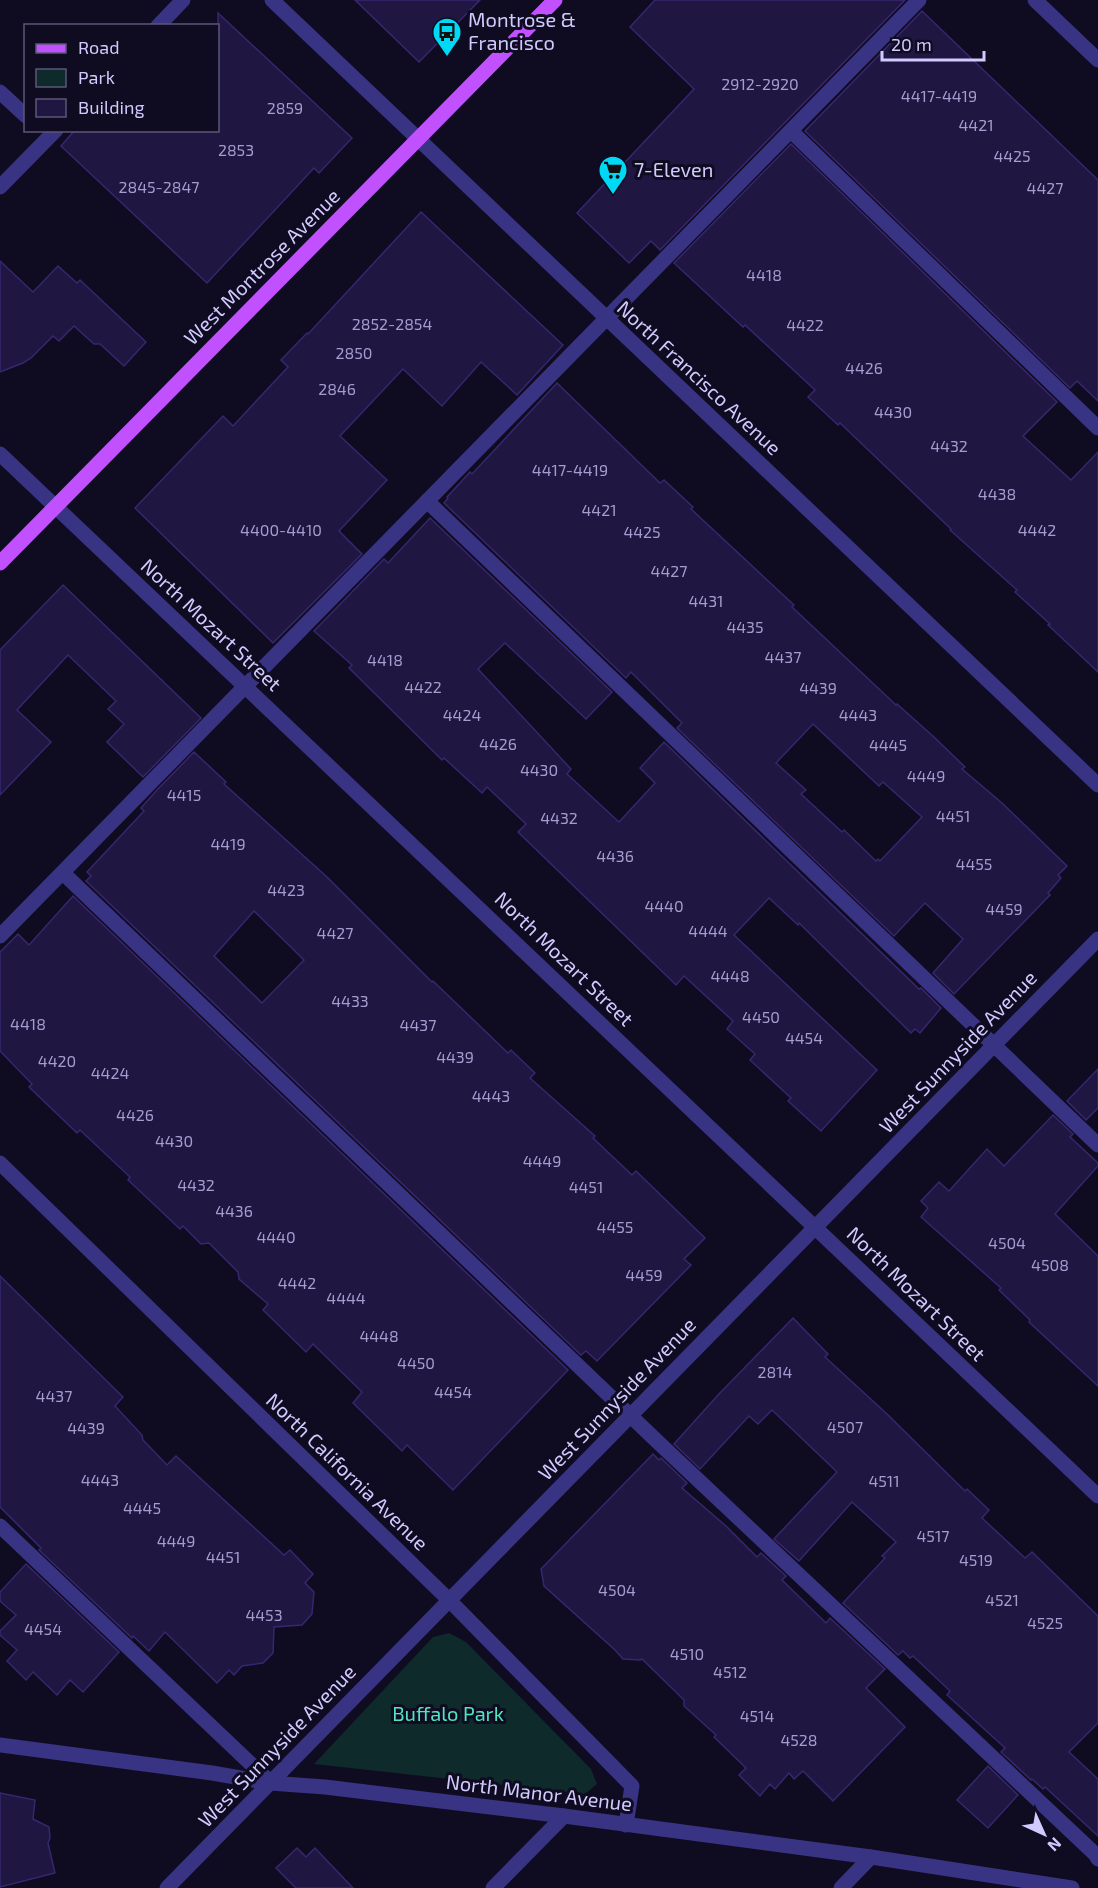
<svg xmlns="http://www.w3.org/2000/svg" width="1098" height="1888" font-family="'Exo 2',sans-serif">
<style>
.green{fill:#0e2a2a}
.building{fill:#201642;stroke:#36276f;stroke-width:1.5;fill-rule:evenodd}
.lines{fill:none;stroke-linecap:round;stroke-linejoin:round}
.minor{stroke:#383382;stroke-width:15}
.major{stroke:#c151ff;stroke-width:15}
.labels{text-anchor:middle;stroke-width:6;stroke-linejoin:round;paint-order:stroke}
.number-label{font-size:16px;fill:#a59dd0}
.poi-label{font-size:20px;fill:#d1caff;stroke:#0f0b20;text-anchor:start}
.street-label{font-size:20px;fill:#d1caff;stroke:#0f0b20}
.park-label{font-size:20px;fill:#50e5c2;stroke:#0f0b20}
</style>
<rect width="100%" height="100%" fill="#0f0b20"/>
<path class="green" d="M449 1633 466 1642 591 1769 597 1784 585 1794 314 1764 433 1637Z"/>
<g class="building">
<path d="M355 0H480L419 62Z"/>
<path d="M655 0H905L660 250 651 241 629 263 577 213 694 89 630 27Z"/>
<path d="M922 11 1098 180V401L1077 381 1070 388 805 131Z"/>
<path d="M218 13 352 138 319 173 314 168 207 283 61 146 75 130H218Z"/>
<path d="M791 144 1057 402 1023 436 1071 480 1098 452V672L1048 625 1050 624 1015 592 1017 590 950 530 951 529 840 423 838 425 808 397 815 390 745 325 743 327 674 263Z"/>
<path d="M421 212 563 345 517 395 481 362 442 406 403 369 340 436 387 480 339 531 362 554 273 643 135 508 223 416 233 426 288 367 281 360 307 333 308 334Z"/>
<path d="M0 261 33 292 58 266 77 283 80 280 146 342 124 366 100 344H94L74 326 59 341 53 336 31 358 23 363 0 372Z"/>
<path d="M557 383 660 483 664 480 693 507 691 509 794 605 792 607 896 705 897 704 934 737 965 767 962 769 1002 803 1067 866 1058 875 1061 878 1048 893 1050 895 954 994 933 973 963 939 925 903 894 936 677 728 682 723 631 672 626 678 444 503 448 498 447 497 470 472 472 474ZM813 724 879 786 883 782 922 817 880 861 878 859 876 861 844 830 842 832 801 794 806 790 776 763Z"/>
<path d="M430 518 612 692 586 719 505 643 478 669 571 769 567 774 619 822 655 783 640 768 664 742 919 989 921 988 941 1008 920 1033 915 1029 911 1033 799 923 798 925 769 898 734 935 877 1070 821 1131 788 1101 791 1098 750 1060 755 1054 727 1029 733 1021 684 976 676 985 518 832 526 824 487 787 482 793 444 758 442 760 349 668 352 665 314 631 384 559 388 563Z"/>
<path d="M63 585 201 718 143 777 107 742 124 724 108 709 116 701 68 655 17 710 51 742 0 795V650Z"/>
<path d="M194 752 226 782 224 784 327 877 432 982 433 981 508 1053 511 1050 535 1073 530 1078 595 1136 593 1138 632 1175 636 1171 705 1238 684 1259 691 1265 597 1361 586 1351 581 1355 86 881 91 876 87 872 144 811 141 808 157 790ZM254 911 304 960 262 1003 214 956Z"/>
<path d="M73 896 568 1370 453 1490 407 1445 402 1451 353 1403 362 1392 313 1344 306 1352 263 1310 268 1304 239 1279 238 1272 209 1243 201 1244 183 1226 180 1229 128 1180 130 1177 80 1130 77 1133 29 1087 32 1084 0 1051V952L18 934 29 945Z"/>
<path d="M1098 1069V1108L1086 1120 1067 1101Z"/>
<path d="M1053 1115 1073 1134 1070 1137 1098 1163V1166L1055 1214 1098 1256V1386L1029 1322 1030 1320 999 1290 1001 1288 921 1217 928 1208 921 1201 939 1182 949 1191 987 1149 1004 1166Z"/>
<path d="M0 1276 123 1397 115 1406 142 1435 143 1440 167 1465 176 1456 284 1555 290 1550 313 1574 305 1583 314 1592 312 1614 302 1625 274 1627 273 1653 263 1663 242 1666 234 1675 229 1670 217 1683 165 1632 149 1651 133 1636 132 1638 39 1550 41 1548 0 1507Z"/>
<path d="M793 1318 828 1354 825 1357 887 1414 965 1491 967 1489 989 1510 982 1518 1025 1558 1032 1552 1098 1616V1723L1069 1752 1098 1779V1836L1045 1787 1043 1789 1032 1779 1031 1780 1001 1752 1005 1748 947 1695 950 1691 913 1656 910 1658 903 1651 898 1655 843 1603 885 1558 882 1556 896 1542 852 1502 799 1561 774 1539 837 1472 772 1410 758 1424 749 1416 700 1469 674 1444 718 1395Z"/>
<path d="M653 1454 659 1460 661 1458 687 1483 682 1488 726 1526 757 1557 761 1553 786 1576 782 1580 826 1623 830 1618 885 1669 866 1688 905 1727 833 1801 803 1771 794 1779 789 1773 775 1789 770 1784 760 1796 739 1775 746 1768 714 1737 716 1735 684 1706V1700L642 1659 640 1660 623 1659 615 1650 544 1586 541 1569Z"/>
<path d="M26 1564 119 1652 83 1692 70 1680 57 1695 33 1672 26 1680 7 1661 17 1650 0 1635V1631L16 1615 0 1601V1592Z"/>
<path d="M988 1766 1018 1795 988 1828 957 1800Z"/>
<path d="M0 1793 35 1800 33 1819 49 1827 50 1838 48 1843 55 1873 0 1887Z"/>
<path d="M297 1848 306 1857 315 1848 353 1888H296L276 1868Z"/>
</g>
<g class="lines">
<g class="minor">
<path d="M272 0 1098 785"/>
<path d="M1035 0 1098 60"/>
<path d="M158 26 183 0"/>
<path d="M0 92 26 116"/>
<path d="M791 131 1098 428"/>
<path d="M0 187 56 130"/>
<path d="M0 454 1098 1496"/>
<path d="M427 501 1098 1145"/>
<path d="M63 873 660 1444 1095 1854 1098 1859"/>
<path d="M0 936 919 0"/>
<path d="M0 1163 449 1600 632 1786 626 1825"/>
<path d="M0 1526 270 1782"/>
<path d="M0 1745 212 1773 270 1783 325 1787 564 1816 871 1857 1072 1888"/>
<path d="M167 1888 1098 939"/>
<path d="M493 1888 564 1816"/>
<path d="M841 1888 871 1857"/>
</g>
<path class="major" d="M0 563 555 0"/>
</g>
<defs>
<g id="bus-pin" transform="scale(1.5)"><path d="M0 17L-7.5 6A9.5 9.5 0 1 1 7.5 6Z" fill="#00d9f5" stroke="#0f0b20"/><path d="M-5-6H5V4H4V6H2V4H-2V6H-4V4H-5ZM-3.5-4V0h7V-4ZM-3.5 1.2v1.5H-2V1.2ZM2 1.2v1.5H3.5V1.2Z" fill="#111"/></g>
<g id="supermarket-pin" transform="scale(1.5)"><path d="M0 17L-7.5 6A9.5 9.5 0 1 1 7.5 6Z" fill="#00d9f5" stroke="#0f0b20"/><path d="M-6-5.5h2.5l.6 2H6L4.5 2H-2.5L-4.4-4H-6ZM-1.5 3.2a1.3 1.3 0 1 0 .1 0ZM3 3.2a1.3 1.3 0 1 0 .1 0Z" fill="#111"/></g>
</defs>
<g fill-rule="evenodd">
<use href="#bus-pin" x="447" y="32"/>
<use href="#supermarket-pin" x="613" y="170"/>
</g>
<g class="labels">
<g class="number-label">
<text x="760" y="90">2912-2920</text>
<text x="939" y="102">4417-4419</text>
<text x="285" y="114">2859</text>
<text x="976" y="131">4421</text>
<text x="236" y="156">2853</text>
<text x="1012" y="162">4425</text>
<text x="159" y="193">2845-2847</text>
<text x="1045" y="194">4427</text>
<text x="764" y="281">4418</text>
<text x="392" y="330">2852-2854</text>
<text x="805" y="331">4422</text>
<text x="354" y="359">2850</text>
<text x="864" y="374">4426</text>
<text x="337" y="395">2846</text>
<text x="893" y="418">4430</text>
<text x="949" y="452">4432</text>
<text x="570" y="476">4417-4419</text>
<text x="997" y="500">4438</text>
<text x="599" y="516">4421</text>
<text x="281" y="536">4400-4410</text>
<text x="1037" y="536">4442</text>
<text x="642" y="538">4425</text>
<text x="669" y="577">4427</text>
<text x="706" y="607">4431</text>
<text x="745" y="633">4435</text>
<text x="783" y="663">4437</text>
<text x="385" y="666">4418</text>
<text x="423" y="693">4422</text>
<text x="818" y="694">4439</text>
<text x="462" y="721">4424</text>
<text x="858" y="721">4443</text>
<text x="498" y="750">4426</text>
<text x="888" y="751">4445</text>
<text x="539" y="776">4430</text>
<text x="926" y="782">4449</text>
<text x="184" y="801">4415</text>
<text x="953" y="822">4451</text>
<text x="559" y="824">4432</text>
<text x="228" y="850">4419</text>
<text x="615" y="862">4436</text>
<text x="974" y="870">4455</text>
<text x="286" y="896">4423</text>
<text x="664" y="912">4440</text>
<text x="1004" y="915">4459</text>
<text x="708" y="937">4444</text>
<text x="335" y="939">4427</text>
<text x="730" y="982">4448</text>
<text x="350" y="1007">4433</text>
<text x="761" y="1023">4450</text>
<text x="28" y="1030">4418</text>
<text x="418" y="1031">4437</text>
<text x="804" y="1044">4454</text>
<text x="455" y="1063">4439</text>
<text x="57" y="1067">4420</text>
<text x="110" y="1079">4424</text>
<text x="491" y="1102">4443</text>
<text x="135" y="1121">4426</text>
<text x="174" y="1147">4430</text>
<text x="542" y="1167">4449</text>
<text x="196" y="1191">4432</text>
<text x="586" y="1193">4451</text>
<text x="234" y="1217">4436</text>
<text x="615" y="1233">4455</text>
<text x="276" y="1243">4440</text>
<text x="1007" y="1249">4504</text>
<text x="1050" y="1271">4508</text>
<text x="644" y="1281">4459</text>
<text x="297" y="1289">4442</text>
<text x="346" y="1304">4444</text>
<text x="379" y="1342">4448</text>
<text x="416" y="1369">4450</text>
<text x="775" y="1378">2814</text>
<text x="453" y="1398">4454</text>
<text x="54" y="1402">4437</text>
<text x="845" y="1433">4507</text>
<text x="86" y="1434">4439</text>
<text x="100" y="1486">4443</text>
<text x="884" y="1487">4511</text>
<text x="142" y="1514">4445</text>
<text x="933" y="1542">4517</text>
<text x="176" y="1547">4449</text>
<text x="223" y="1563">4451</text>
<text x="976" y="1566">4519</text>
<text x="617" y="1596">4504</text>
<text x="1002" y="1606">4521</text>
<text x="264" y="1621">4453</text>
<text x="1045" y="1629">4525</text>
<text x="43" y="1635">4454</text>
<text x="687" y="1660">4510</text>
<text x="730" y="1678">4512</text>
<text x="757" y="1722">4514</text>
<text x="799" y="1746">4528</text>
</g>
<g class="poi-label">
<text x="468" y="27">Montrose &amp;<tspan x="468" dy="23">Francisco</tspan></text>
<text x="634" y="177">7-Eleven</text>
</g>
<g class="street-label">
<text transform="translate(262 267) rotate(-45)" y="7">West Montrose Avenue</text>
<text transform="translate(699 378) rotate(43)" y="7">North Francisco Avenue</text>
<text transform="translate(211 625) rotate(43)" y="7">North Mozart Street</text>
<text transform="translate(564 959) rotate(44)" y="7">North Mozart Street</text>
<text transform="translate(958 1052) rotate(-46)" y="7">West Sunnyside Avenue</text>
<text transform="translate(916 1294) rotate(44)" y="7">North Mozart Street</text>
<text transform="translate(617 1399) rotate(-46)" y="7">West Sunnyside Avenue</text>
<text transform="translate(347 1472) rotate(44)" y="7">North California Avenue</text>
<text transform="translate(277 1746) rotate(-46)" y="7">West Sunnyside Avenue</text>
<text transform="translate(539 1793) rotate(7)" y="7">North Manor Avenue</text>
</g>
<g class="park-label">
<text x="448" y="1721">Buffalo Park</text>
</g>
</g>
<rect x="24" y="24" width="195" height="108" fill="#0f0b20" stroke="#5d5779" stroke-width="1.5"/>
<rect x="36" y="44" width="30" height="9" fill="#c151ff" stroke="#5d5779" stroke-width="1.5"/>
<text x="78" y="54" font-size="18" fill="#d1caff">Road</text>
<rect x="36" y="69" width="30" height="18" fill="#0e2a2a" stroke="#5d5779" stroke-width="1.5"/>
<text x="78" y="84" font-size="18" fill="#d1caff">Park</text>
<rect x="36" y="99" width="30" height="18" fill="#201642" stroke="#5d5779" stroke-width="1.5"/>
<text x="78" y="114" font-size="18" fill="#d1caff">Building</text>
<g transform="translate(1044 1834) rotate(135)" stroke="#0f0b20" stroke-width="4.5" paint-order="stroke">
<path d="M0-4.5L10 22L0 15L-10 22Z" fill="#d1caff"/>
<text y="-9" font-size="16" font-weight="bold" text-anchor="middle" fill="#d1caff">N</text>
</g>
<path d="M882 51v9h102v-9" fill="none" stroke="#d1caff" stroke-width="3"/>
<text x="891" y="51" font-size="18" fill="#d1caff" stroke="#0f0b20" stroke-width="4.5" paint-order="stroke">20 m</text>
</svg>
